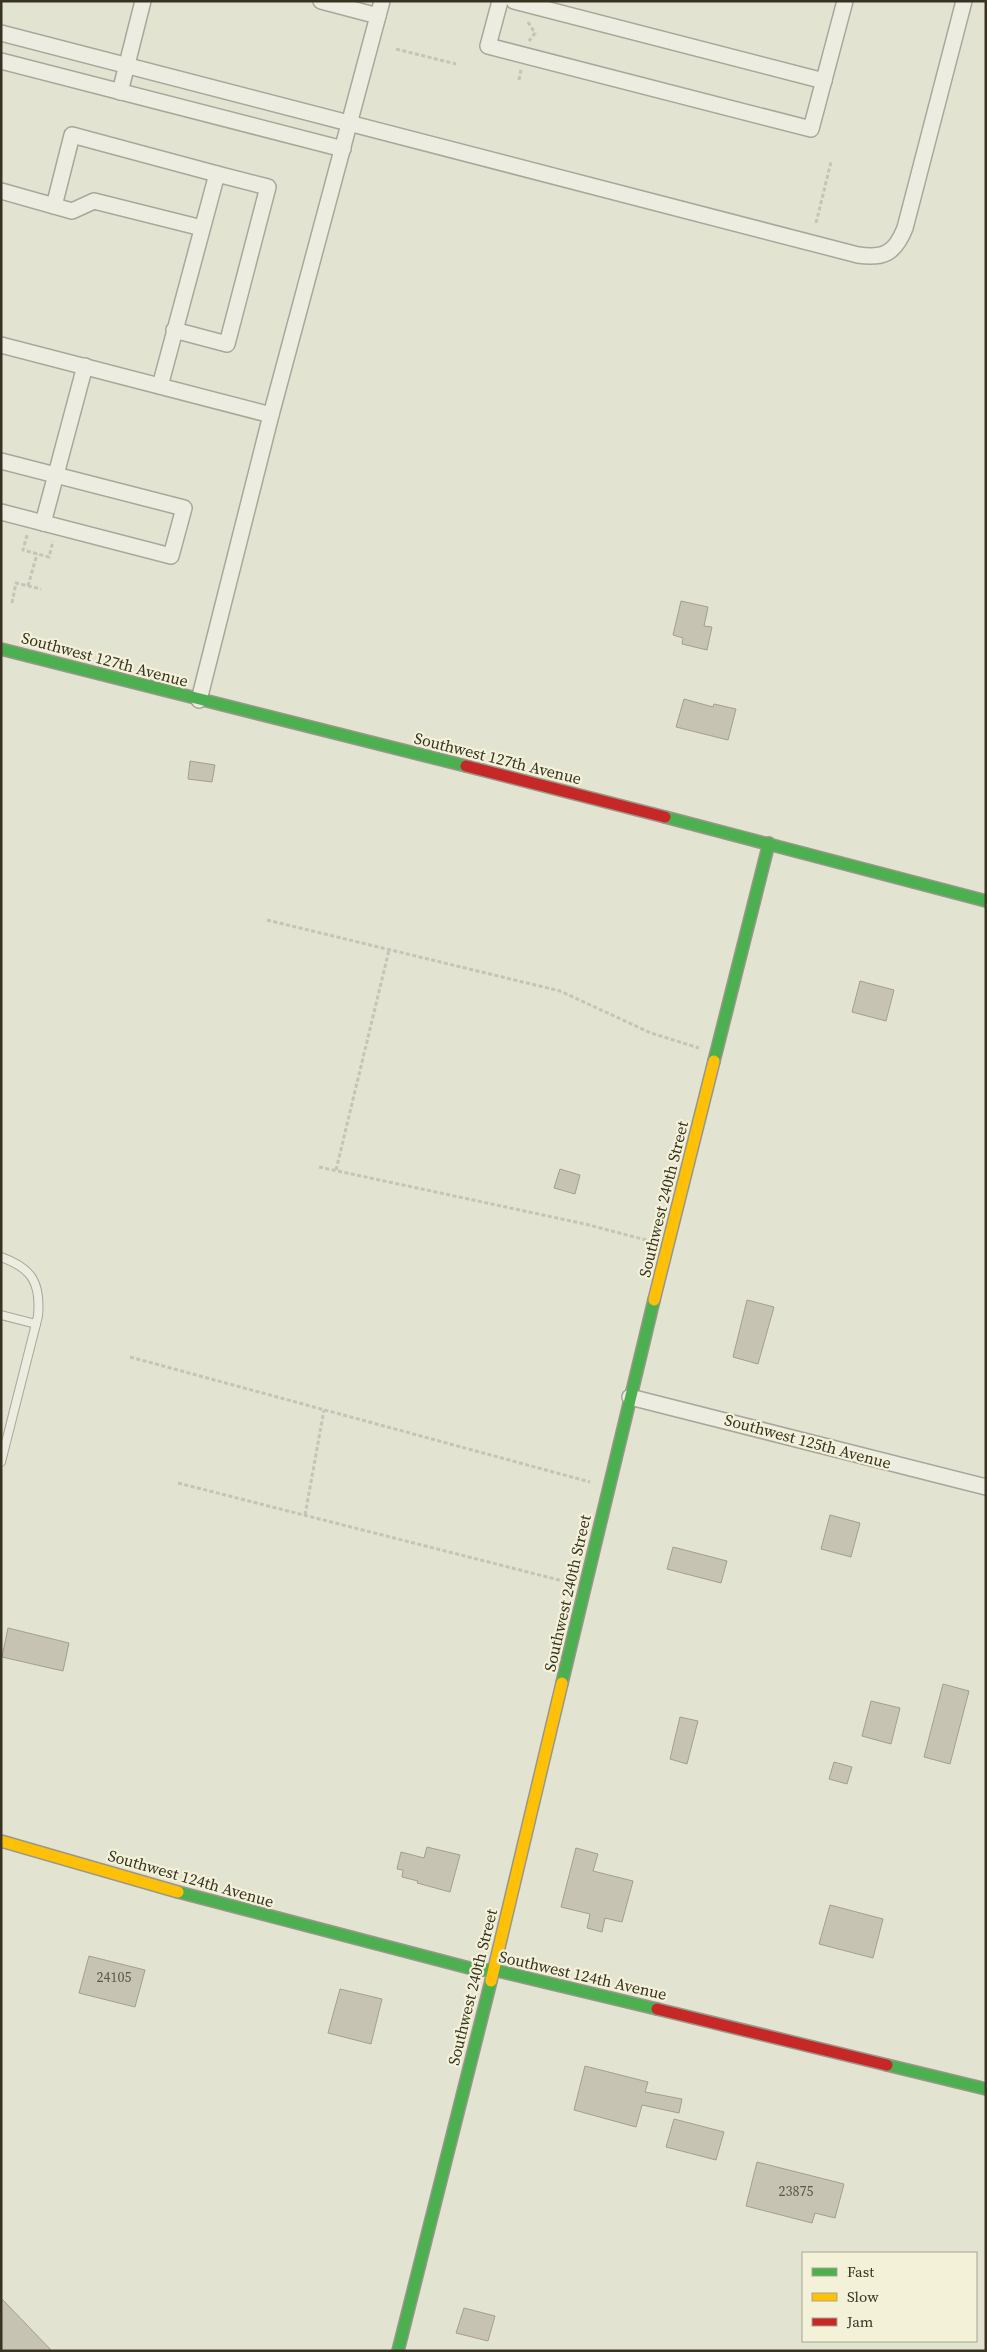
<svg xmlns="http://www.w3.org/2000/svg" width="987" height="2352" font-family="'Source Serif 4',serif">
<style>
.building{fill:#c7c3b3;stroke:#a39f90}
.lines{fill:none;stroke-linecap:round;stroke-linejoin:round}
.lane-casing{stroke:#a9a79a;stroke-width:10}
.street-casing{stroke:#a9a79a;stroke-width:18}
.fast-casing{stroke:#999789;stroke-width:14}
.slow-casing{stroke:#999789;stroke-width:14}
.jam-casing{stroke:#999789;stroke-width:14}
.path{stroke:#c4c4b8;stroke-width:3;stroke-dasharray:4 2.5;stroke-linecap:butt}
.lane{stroke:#ecece1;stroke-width:8}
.street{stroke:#ecece1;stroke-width:15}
.fast{stroke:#4caf50;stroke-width:11}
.slow{stroke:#ffc107;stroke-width:11}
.jam{stroke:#c62828;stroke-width:11}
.labels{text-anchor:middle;stroke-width:4.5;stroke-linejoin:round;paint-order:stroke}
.number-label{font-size:14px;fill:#5c5646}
.street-label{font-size:16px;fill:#383222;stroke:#f3f2d9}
</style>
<rect width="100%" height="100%" fill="#e3e3d2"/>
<g class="building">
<path d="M681 601 708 607 704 626 712 627 707 650 682 644 683 638 673 635Z"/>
<path d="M684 699 713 707 714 704 736 709 728 740 676 727Z"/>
<path d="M190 761 215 765 212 782 188 779Z"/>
<path d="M860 981 894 990 886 1021 852 1012Z"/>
<path d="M560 1169 580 1175 575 1194 554 1188Z"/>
<path d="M747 1300 774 1307 758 1364 733 1357Z"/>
<path d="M830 1515 860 1523 851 1557 821 1549Z"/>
<path d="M673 1547 727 1561 721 1583 667 1569Z"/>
<path d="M8 1628 69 1643 63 1671 2 1657Z"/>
<path d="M943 1684 969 1691 950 1764 924 1757Z"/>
<path d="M871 1701 900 1708 891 1744 862 1736Z"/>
<path d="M680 1717 698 1721 687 1764 670 1759Z"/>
<path d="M834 1762 852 1767 847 1784 829 1779Z"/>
<path d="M427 1847 460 1855 450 1892 417 1883 418 1881 402 1877 403 1870 397 1869 401 1852 424 1858Z"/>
<path d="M576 1848 598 1854 593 1871 633 1881 622 1922 605 1918 602 1932 587 1928 590 1914 561 1907Z"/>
<path d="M830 1905 883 1919 873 1958 819 1944Z"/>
<path d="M89 1956 145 1970 135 2007 79 1993Z"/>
<path d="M340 1989 382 1999 371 2044 328 2033Z"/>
<path d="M585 2066 648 2082 645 2092 682 2099 679 2113 642 2105 636 2127 574 2110Z"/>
<path d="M674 2119 724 2132 716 2160 666 2147Z"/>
<path d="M757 2162 844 2184 835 2218 815 2213 812 2223 746 2206Z"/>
<path d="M1 2298 52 2351H1Z"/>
<path d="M464 2308 495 2316 488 2341 456 2333Z"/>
</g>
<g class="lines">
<g class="lane-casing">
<g id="lane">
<path d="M1 1257C32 1268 41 1283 38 1316L1 1462"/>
<path d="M1 1315 36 1324"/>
</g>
</g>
<g class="street-casing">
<g id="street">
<path d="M321 1 378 16"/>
<path d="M500 1 488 46 811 129 845 1"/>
<path d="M514 1 824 81"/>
<path d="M1 33 858 255C884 259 895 253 905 228L964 1"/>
<path d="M1 61 343 149"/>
<path d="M120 92 143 1"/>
<path d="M1 191 72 211 94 201 202 228"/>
<path d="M54 206 72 135 217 174"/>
<path d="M1 345 271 415"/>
<path d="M160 386 217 174 268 187 227 344 174 330"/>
<path d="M1 461 184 508 171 556 1 512"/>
<path d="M43 523 85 366"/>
<path d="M199 700 271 415 382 1"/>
<path d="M630 1397 986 1487"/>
</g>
</g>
<g class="fast-casing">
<g id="fast">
<path d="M1 649 466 766"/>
<path d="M665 817 986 901"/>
<path d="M714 1061 769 843"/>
<path d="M562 1683 654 1300"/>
<path d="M178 1892 477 1970H494L657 2009"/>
<path d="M887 2065 986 2089"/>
<path d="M398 2351 491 1981"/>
</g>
</g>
<g class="slow-casing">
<g id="slow">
<path d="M654 1300 714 1061"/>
<path d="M1 1841 178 1892"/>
<path d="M491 1981 562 1683"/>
</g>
</g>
<g class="jam-casing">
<g id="jam">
<path d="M466 766 665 817"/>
<path d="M657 2009 887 2065"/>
</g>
</g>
<g class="path">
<path d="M528 22 535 33 529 41"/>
<path d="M396 49 456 64"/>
<path d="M519 80 521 70"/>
<path d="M816 223 831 162"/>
<path d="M27 535 23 550 49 557 53 541"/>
<path d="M28 586 37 554"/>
<path d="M12 603 16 583 41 589"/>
<path d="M267 920 560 991 651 1033 699 1048"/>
<path d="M319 1167 585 1224 650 1241"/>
<path d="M336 1170 389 950"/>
<path d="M130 1357 590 1482"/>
<path d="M178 1483 567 1582"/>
<path d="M305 1515 324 1410"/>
</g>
<use href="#lane" class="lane"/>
<use href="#street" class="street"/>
<use href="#fast" class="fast"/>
<use href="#slow" class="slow"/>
<use href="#jam" class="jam"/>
</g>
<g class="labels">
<g class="number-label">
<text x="114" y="1982">24105</text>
<text x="796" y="2196">23875</text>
</g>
<g class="street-label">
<text transform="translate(105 659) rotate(15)" y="6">Southwest 127th Avenue</text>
<text transform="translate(498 758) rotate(14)" y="6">Southwest 127th Avenue</text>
<text transform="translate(663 1199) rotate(-76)" y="6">Southwest 240th Street</text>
<text transform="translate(808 1441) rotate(15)" y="6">Southwest 125th Avenue</text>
<text transform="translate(567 1593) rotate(-77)" y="6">Southwest 240th Street</text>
<text transform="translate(191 1878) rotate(16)" y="6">Southwest 124th Avenue</text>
<text transform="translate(583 1975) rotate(13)" y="6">Southwest 124th Avenue</text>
<text transform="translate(472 1987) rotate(-76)" y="6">Southwest 240th Street</text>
</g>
</g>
<rect width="987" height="2352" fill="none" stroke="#383222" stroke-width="5"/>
<rect x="802" y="2252" width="175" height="90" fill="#f3f2d9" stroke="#a8a590"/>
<rect x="812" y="2268" width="25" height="8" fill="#4caf50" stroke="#a8a590"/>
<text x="847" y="2277" font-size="15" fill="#383222">Fast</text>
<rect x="812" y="2293" width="25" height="8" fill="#ffc107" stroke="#a8a590"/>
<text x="847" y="2302" font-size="15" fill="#383222">Slow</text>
<rect x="812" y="2318" width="25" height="8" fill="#c62828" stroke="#a8a590"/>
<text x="847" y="2327" font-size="15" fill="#383222">Jam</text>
</svg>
